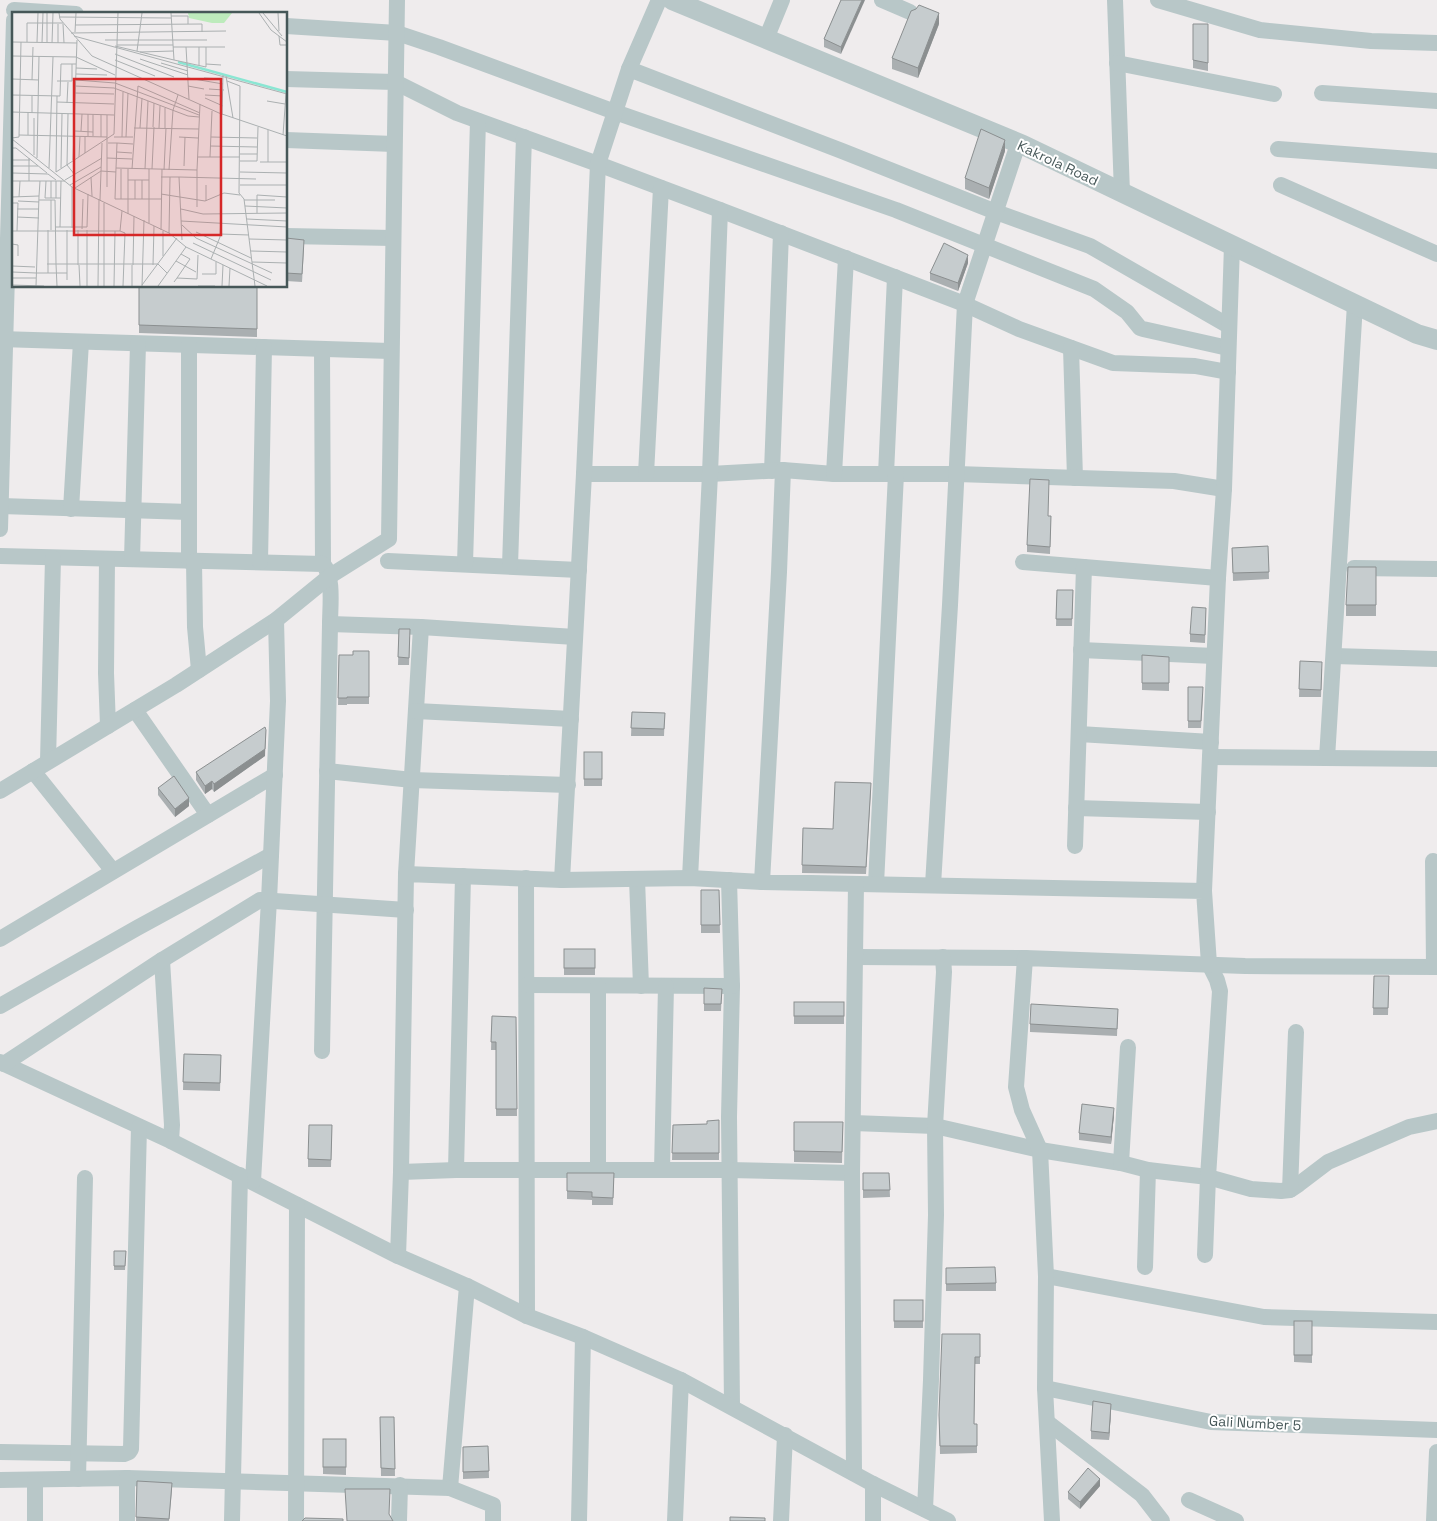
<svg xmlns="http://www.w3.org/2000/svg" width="1437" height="1521" font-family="'Space Grotesk',sans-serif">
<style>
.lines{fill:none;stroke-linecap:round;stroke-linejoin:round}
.minor{stroke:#b8c7c8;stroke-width:16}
.tertiary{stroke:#b8c7c8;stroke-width:20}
.wall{fill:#aaafb1}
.shaded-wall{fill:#8b8f90}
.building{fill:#c6ccce;stroke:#8b8f90}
.labels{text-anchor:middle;stroke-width:4;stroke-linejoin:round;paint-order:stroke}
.street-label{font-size:14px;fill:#465758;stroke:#fff}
.inset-river{fill:none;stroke:#8be6d3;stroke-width:2.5}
.inset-road{fill:none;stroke:#abb0b1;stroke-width:1}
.view{fill:#d62828;fill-opacity:0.15;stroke:#d62828;stroke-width:2.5}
.inset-edge{fill:none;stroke:#465758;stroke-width:2.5}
</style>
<rect width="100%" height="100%" fill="#efeced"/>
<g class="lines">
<g class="minor">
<path d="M882 0 910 12"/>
<path d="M1115 0 1122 193"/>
<path d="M1158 0 1260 30 1371 41 1437 43"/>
<path d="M14 10 76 14"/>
<path d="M286 26 397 33 439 47 615 112 896 210 1094 289 1127 312 1140 328 1143 329 1228 348"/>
<path d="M766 39 782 0"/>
<path d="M1117 63 1274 94"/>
<path d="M629 69 659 0"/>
<path d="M286 79 395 82 457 113 598 164 720 210 962 303 1019 329 1113 363 1195 366 1228 372"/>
<path d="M1322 93 1437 101"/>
<path d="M286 140 394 144"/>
<path d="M1278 149 1437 161"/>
<path d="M1281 185 1437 254"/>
<path d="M286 236 393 238"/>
<path d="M0 339 390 351"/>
<path d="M1071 348 1075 478"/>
<path d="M322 349 323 564"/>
<path d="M772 471 781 233"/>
<path d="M584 474H710L783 470 834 474H957L1174 481 1224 489"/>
<path d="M646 474 661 188"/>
<path d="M834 474 846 258"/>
<path d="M886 474 895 277"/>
<path d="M1 506 189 512"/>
<path d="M71 509 81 342"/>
<path d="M0 529 14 20"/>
<path d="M0 556 323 564C334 577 330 607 330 624L322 1051"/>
<path d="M107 559 106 673 108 726"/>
<path d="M132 559 138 344"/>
<path d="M189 561V345"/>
<path d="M194 561 195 627 199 670"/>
<path d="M388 561 579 570"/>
<path d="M260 562 264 347"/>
<path d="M1023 562 1218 578"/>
<path d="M465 564 478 121"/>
<path d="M510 566 524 137"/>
<path d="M1354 568 1437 569"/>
<path d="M330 624 421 627 406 874"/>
<path d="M421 627 575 637"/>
<path d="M1081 650 1214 656"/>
<path d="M1334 656 1437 659"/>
<path d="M135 710 208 815"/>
<path d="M416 711 571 719"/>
<path d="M1079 734 1211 742"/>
<path d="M1210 757 1437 759"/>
<path d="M1327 758 1355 304"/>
<path d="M48 761 53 558"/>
<path d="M33 771 113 871"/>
<path d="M327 771 412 780 568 785"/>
<path d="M0 791 176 685 276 620 330 576 389 539 397 0"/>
<path d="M1076 808 1208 812"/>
<path d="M1075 846 1084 567"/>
<path d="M1433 861 1434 967"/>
<path d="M526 878 527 1316"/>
<path d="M690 878 710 474 720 210"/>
<path d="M637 879 641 986"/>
<path d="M562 880 584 474 598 164 629 69 842 151 996 212 1090 246 1229 326"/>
<path d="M729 880 732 986 729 1117 732 1406"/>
<path d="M762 882 779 572 783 470"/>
<path d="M876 884 896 474"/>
<path d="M933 885 950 605 965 304 1018 144"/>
<path d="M1204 891 1218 578 1224 489 1232 245"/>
<path d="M0 939 275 775"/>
<path d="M855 957 1025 958"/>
<path d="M162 960 172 1125 171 1141"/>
<path d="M527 985 732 986"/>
<path d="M598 986V1170"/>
<path d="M0 1006 137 928 271 855"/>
<path d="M0 1062 171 1141 398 1256 467 1286 527 1316 583 1337 681 1380 873 1484 948 1521"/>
<path d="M4 1064 162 960 260 900 406 910"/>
<path d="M853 1123 935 1126 1040 1150 1121 1163 1148 1170 1208 1177 1251 1189 1281 1191 1290 1190 1299 1184 1328 1162 1409 1127 1437 1121"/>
<path d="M1121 1163 1128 1047"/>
<path d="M456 1170 463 876"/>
<path d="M662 1170 666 986"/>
<path d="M852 1173 729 1170H456L401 1172 406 874 562 880 690 878 762 882 1204 891 1209 964 1217 980 1220 991 1208 1177 1205 1255"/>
<path d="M253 1181 269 900 278 701 276 620"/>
<path d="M1290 1190 1296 1032"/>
<path d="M398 1256 401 1172"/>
<path d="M1145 1267 1148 1170"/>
<path d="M1046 1276 1264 1317 1437 1322"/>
<path d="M1045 1388 1211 1422 1437 1430"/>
<path d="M1047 1422 1142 1495 1162 1521"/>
<path d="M0 1452 124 1454 129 1452 131 1449 139 1127"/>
<path d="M854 1473 852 1173 856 884"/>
<path d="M78 1479 85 1178"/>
<path d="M0 1480 127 1478 450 1488 467 1286"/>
<path d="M35 1480V1521"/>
<path d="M873 1484V1521"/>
<path d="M450 1488 493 1505V1521"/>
<path d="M1189 1500 1236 1521"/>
<path d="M925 1509 931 1380 936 1215 935 1126 944 972 943 957"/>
<path d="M127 1521V1478"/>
<path d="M232 1521 240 1175"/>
<path d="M296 1521 297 1205"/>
<path d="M399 1521 400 1485"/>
<path d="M579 1521 583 1337"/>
<path d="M675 1521 681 1380"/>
<path d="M781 1521 785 1435"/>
<path d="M1052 1521 1045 1388 1046 1276 1040 1150 1022 1110 1016 1087 1025 958 1245 966 1437 967"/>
<path d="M1434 1521 1437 1452"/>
</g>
<path class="tertiary" d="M672 0 1023 145 1417 334 1437 340"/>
</g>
<g class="wall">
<path d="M841 0V54L824 47V39Z"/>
<path d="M939 24 918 78 892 69V58Z"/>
<path d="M1193 24H1208V71L1193 68Z"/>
<path d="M1005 151 989 199 965 189V178Z"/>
<path d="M286 238 304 248 302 282 286 281Z"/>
<path d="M968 263 958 291 930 280V273Z"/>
<path d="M139 286H257V337L139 333Z"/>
<path d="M1048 516H1051L1050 554 1027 552V545Z"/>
<path d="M1268 546 1269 579 1233 581 1232 548Z"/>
<path d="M1376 567V616H1346V605Z"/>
<path d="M1057 590H1073L1072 626H1056Z"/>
<path d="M1206 608 1205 643 1190 642V634Z"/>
<path d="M399 629 410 637 409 665H398Z"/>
<path d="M369 651V704H347V705H338L339 655H353Z"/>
<path d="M1142 655 1169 657V691L1142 690Z"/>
<path d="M1300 661 1322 669 1321 697H1299Z"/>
<path d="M1188 687 1203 694 1201 728H1188Z"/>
<path d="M632 712 665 713 664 736H631Z"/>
<rect x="584" y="752" width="18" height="34"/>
<path d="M265 756 214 792 212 789 205 794 196 780V772Z"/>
<path d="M158 788 189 806 175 817 158 795Z"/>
<path d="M871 790 866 874 802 873 803 828 833 829Z"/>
<path d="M701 890H719L720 933H701Z"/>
<rect x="564" y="949" width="31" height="26"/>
<path d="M1374 976H1389L1388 1015H1373Z"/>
<path d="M704 988 722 989 721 1011H704Z"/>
<rect x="794" y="1002" width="50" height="22"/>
<path d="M1118 1009 1117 1036 1030 1032V1024Z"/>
<path d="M492 1016 516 1017 517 1116H496V1050H491Z"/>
<path d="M184 1054 221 1055 220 1091 183 1090Z"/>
<path d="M1114 1115 1111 1144 1079 1140V1133Z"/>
<path d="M719 1120V1160H672L673 1125 707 1124Z"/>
<path d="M794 1122H843L842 1163 794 1162Z"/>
<path d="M332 1125 331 1167H308V1159Z"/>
<path d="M567 1173H614L613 1205H592V1200L567 1199Z"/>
<path d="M863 1173H889L890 1197 863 1198Z"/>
<path d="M114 1251H126L125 1270H114Z"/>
<path d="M946 1268 996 1283V1291H946Z"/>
<rect x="894" y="1300" width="29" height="28"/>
<path d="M1294 1321H1312V1363L1294 1362Z"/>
<path d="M980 1334V1364H975L974 1424H977V1453L940 1454 939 1415Z"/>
<path d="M1111 1412 1109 1440 1091 1439V1431Z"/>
<path d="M380 1417H394L395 1476H381Z"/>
<path d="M323 1439H346V1475L323 1474Z"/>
<path d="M488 1446 489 1478 463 1479V1447Z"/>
<path d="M137 1481 172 1490 169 1521H136Z"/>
<path d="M1100 1486 1080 1509 1068 1499V1492Z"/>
</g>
<g class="shaded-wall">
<path d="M862 0H865L841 54V47Z"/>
<path d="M939 13V24L918 78V68Z"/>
<path d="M1005 140V151L989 199V188Z"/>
<path d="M968 255V263L958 291V283Z"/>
<path d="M266 730 265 756 214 792V784Z"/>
<path d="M212 781V789L205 794V786Z"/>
<path d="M189 798V806L175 817V809Z"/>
<path d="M1114 1108V1115L1111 1144V1137Z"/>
<path d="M1111 1404V1412L1109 1440V1433Z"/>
<path d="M1100 1479V1486L1080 1509V1502Z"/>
</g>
<g class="building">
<path d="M841 0H862L841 47 824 39Z"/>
<path d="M919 5 939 13 918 68 892 58 911 11 916 9Z"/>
<path d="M1193 24H1208V63L1193 60Z"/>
<path d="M981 129 1005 140 989 188 965 178Z"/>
<path d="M286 238 304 240 302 274 286 273Z"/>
<path d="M944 243 968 255 958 283 930 273Z"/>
<path d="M139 286H257V329L139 325Z"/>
<path d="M1030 479 1049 480 1048 516H1051L1050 547 1027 545Z"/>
<path d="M1268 546 1269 572 1233 573 1232 548Z"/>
<path d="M1348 567H1376V605H1346Z"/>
<path d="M1057 590H1073L1072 619H1056Z"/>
<path d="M1192 607 1206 608 1205 635 1190 634Z"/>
<path d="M399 629H410L409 658 398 657Z"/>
<path d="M353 651H369V697H347V698H338L339 655H353Z"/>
<path d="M1142 655 1169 657V683H1142Z"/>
<path d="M1300 661 1322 662 1321 690 1299 689Z"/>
<path d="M1188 687H1203L1201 721H1188Z"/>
<path d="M632 712 665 713 664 729 631 728Z"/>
<path d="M265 727 266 730 265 749 214 784 212 781 205 786 196 772Z"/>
<rect x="584" y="752" width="18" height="27"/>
<path d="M174 776 189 798 175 809 158 788Z"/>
<path d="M835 782 871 783 866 867 802 865 803 828 833 829Z"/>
<path d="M701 890H719L720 925H701Z"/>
<rect x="564" y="949" width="31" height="19"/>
<path d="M1374 976H1389L1388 1008H1373Z"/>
<path d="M704 988 722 989 721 1004H704Z"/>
<rect x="794" y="1002" width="50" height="14"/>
<path d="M1031 1004 1118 1009 1117 1029 1030 1024Z"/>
<path d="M492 1016 516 1017 517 1109H496V1042H491Z"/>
<path d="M184 1054 221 1055 220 1083 183 1082Z"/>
<path d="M1082 1104 1114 1108 1111 1137 1079 1133Z"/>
<path d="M719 1120V1153H672L673 1125 707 1124V1121Z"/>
<path d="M794 1122H843L842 1152 794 1151Z"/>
<path d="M309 1125H332L331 1160 308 1159Z"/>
<path d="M567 1173H614L613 1198 592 1197V1192L567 1191Z"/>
<path d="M863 1173H889L890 1190H863Z"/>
<path d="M114 1251H126L125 1266H114Z"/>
<path d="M995 1267 996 1283 946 1284V1268Z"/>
<rect x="894" y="1300" width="29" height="21"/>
<rect x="1294" y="1321" width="18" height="34"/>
<path d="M942 1334H980V1357H975L974 1424H977V1446H940L939 1415Z"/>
<path d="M1093 1401 1111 1404 1109 1433 1091 1431Z"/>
<path d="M380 1417H394L395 1469 381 1468Z"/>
<rect x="323" y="1439" width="23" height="28"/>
<path d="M488 1446 489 1471 463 1472V1447Z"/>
<path d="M1088 1468 1100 1479 1080 1502 1068 1492Z"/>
<path d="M137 1481 172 1483 169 1519 136 1517Z"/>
<path d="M345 1489H390L389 1514 393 1521H347Z"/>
<path d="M730 1517 765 1518V1521H730Z"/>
<path d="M305 1518 343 1519V1521H302Z"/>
</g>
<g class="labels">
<g class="street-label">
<text transform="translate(1058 163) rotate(25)" y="5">Kakrola Road</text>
<text transform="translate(1255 1423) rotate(3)" y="5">Gali Number 5</text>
</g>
</g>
<g transform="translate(12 12)">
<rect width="275" height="275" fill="#efeced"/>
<path d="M176 1H220L212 11H200L177 6Z" fill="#bdebbc"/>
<path class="inset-river" d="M166 50 275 80"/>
<path class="inset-road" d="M47 1 48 7 80 44 207 101 275 124M247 1 259 18 275 30M251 1 270 24M266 1 267 19M159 4H176V12M47 5 159 6M51 12 52 31M63 13 190 12V20M63 20 64 1M59 21 214 19M62 24 275 82M267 24 268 33H275M93 28H195M0 30 65 31M15 30V11H51M25 30 26 1M30 31 31 1M35 31V1M40 31 41 1M46 31V12M105 33H161M103 34 162 48 159 1M161 35H213M174 35 177 87M187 35V53M125 39 130 1M128 40 161 39M103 42 162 65M0 44 64 45 103 63M128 47 176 63M103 48 143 64M162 48 194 55V35M149 51 176 59M194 52 209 53M64 56 85 57M64 62 95 63M214 64 221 106M176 66 211 72M192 66 211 67M0 67 27 68M20 68 21 35M64 68 103 71 187 103M45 69H60V52M215 69 228 74 227 181 232 187 243 274M63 74 102 76 176 104 187 105M176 74 192 77M197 77 212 78M63 81 102 82M0 83 48 84 49 52H64M193 83 211 84M20 84V101M193 86 211 94M255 89 273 92M45 90 102 92M55 91 56 70M0 100 102 103M56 102 55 153 63 163M95 103V125M210 103 211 63M141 115 142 91M122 116 187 117M128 116 130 86M147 116 148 94M153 116V96M63 119 81 120M69 119 70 102M7 123 95 125V175M16 123V100M271 123 274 82M73 124V141M76 124V102M81 124V102M89 125V103M102 125H121M110 125 111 80M114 125 116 81M167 125 186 126M199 125 245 126M0 126 7 125 9 30M0 127 60 175 157 221 174 235M96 131H105L104 156M105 131 121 132M198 134 245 135M0 136H4L35 161M105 140 120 141M228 142H245M22 143V106M67 145 68 124M186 145H228M198 145 200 99M25 146 27 44M95 146 120 147M0 148H18M61 148 65 28M228 149H245M245 149 246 115M248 150H275M256 150V118M0 154H26M172 154 173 125M37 156 41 45M49 156 50 102M116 157V202M120 157 126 74 188 101M133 157 136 89M137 157V211M140 157 142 115M152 158 154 116M157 158 161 98 166 83M185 158 188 92M44 160 102 122 106 1M44 160 45 84M228 160 275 161M0 161 36 162 44 168M79 165 80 184M149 165H167M53 168 90 146M116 168H137M123 168V187M0 169H53M17 169V146M34 169 33 186H49M58 173 89 155M228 173H275M60 175V216M63 176 89 159 104 160M149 182 193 189 212 181 228 183M27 184 28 169M0 185 27 184 24 274M7 185 8 169M39 186V169M44 186V169M109 187V157M130 187V168M149 187H103L104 156 185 158V195M27 188H43L44 252M88 188 90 131M232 188H263M6 189 27 190M194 189V173M0 191H6L5 219M233 194 275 196M5 197H27M169 197 191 202 275 201M245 201V183L275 185M5 205 27 206M235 207 275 209M169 209 275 215M170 213 184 226 260 261M43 215H75L76 182M48 215 49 169M70 217 71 187M39 218V188M55 218V268M66 218V253M149 218 150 157M0 219H108L110 199M108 219 113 221 111 274M151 219V244M184 220 239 246M157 221 158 165M208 222 237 223M237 227 275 228M170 228 167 165 244 167M181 231 259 268M0 232 6 233V244M239 239 275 240M199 247 208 225 209 203M164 249 184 260M240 250 275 251M35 252H146L155 261M44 252 45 274M67 253 68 274M121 253 122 204M141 253 142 214M0 254 23 255M0 260 24 261M24 261H55M36 261V218M190 262H204V250M0 266H24M165 266 178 247 169 242M162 270 165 266 185 267 186 243M0 273 32 274M130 273 165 226M75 274V218M86 274 87 187M92 274V191M102 274 103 219M120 274V253M130 274 132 208M146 274 174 235 255 274M186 274H203M210 274 211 253M217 274 218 256"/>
<path class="view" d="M62 67H209V223H62Z"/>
<rect width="275" height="275" class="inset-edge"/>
</g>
</svg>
